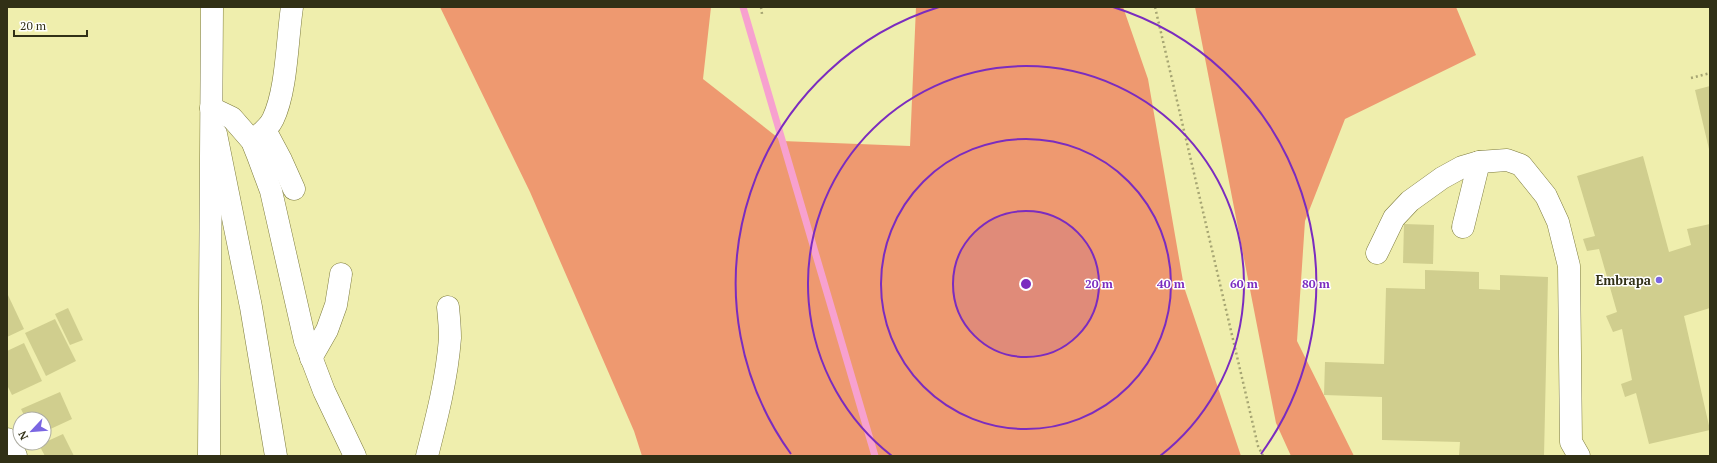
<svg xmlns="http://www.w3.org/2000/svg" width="1717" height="463" font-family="'PT Serif',serif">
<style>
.forest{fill:#ee9970}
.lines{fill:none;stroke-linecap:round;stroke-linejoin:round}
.stream{stroke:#f7a1cf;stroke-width:7}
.building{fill:#d0ce8e}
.minor-casing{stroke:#7d7b3d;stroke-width:23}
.highway-casing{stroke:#7d7b3d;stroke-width:23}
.path{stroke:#a6a573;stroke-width:2.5;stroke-dasharray:2 3;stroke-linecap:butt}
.minor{stroke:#fff;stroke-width:22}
.highway{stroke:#fff;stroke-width:22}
.ring{fill:none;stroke:#7b2cbf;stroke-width:2}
.poi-dot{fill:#7a66e2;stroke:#fff;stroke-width:1.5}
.labels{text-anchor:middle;stroke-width:3;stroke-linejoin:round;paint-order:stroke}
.poi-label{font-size:13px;font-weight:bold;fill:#313016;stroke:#fff;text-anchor:end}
.centre{fill:#7b2cbf;stroke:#fff;stroke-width:2}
.ring-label{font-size:12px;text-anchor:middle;font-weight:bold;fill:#7b2cbf;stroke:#fff;stroke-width:3;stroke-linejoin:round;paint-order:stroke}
</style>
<rect width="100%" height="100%" fill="#efeead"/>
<g class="forest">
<path d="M440 7H711L703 79 782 141 910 146 916 7H1123L1148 79 1184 287 1241 456H642L634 431 530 192Z"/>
<path d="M1195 7H1456L1476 55 1345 119 1305 221 1297 341 1354 456H1291L1276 423Z"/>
</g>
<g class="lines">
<path class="stream" d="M743 7 875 456"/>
</g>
<g class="building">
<path d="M1710 86V149H1709L1695 90Z"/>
<path d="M1643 156 1669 252 1691 245 1687 229 1710 224V308L1684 316 1710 430 1649 444 1636 393 1625 397 1621 384 1632 380 1622 329 1613 332 1606 316 1617 312 1599 249 1587 251 1583 239 1595 236 1577 176Z"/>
<path d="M1404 224 1434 225 1433 264 1403 263Z"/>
<path d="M1425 270 1479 272V289L1500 290V275L1548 277 1544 456H1459L1460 442 1382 440V397L1324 395 1325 362 1384 364 1386 288 1425 289Z"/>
<path d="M7 293 24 329 7 337Z"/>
<path d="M68 308 83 340 70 345 55 314Z"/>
<path d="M55 319 76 361 46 376 25 333Z"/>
<path d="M24 343 42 381 12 395 7 385V351Z"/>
<path d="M60 392 72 419 44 432V419H26L21 409Z"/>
<path d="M63 434 74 456H45L39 445Z"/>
</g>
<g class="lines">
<g class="minor-casing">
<g id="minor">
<path d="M211 108 232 118 252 141 258 156 271 191 305 341 324 391 355 456"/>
<path d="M265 130 281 160 294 189"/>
<path d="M216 134 251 307 276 456"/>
<path d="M252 141C259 135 269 128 273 119 287 90 287 40 292 7"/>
<path d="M1463 227 1479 162"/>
<path d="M1377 253 1394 218 1410 201 1442 178 1462 167 1479 162 1507 160 1521 165 1546 196 1558 222 1569 266 1571 442 1579 456"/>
<path d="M311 358 327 330 336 305 341 274"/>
<path d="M7 439 16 456"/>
<path d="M427 456C437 417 447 378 450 338 450 328 449 317 448 307"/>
</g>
</g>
<g class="highway-casing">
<path id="highway" d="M209 456 212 7"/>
</g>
<g class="path">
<path d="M761 7 762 14"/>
<path d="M1155 7 1258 446 1263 456"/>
<path d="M1691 78 1710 73"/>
</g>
<use href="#minor" class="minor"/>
<use href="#highway" class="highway"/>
</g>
<circle cx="1026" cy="284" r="73" fill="#7b2cbf" fill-opacity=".12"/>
<g class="ring">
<circle cx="1026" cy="284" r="73"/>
<circle cx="1026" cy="284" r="145"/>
<path d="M892 456A218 218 0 1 1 1160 456"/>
<path d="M791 454A290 290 0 0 1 939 7M1113 7A290 290 0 0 1 1261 454"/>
</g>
<circle class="poi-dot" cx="1659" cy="280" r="4"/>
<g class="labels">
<g class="poi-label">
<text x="1651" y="285">Embrapa</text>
</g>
</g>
<circle cx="1026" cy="284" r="6" class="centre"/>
<g class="ring-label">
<text x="1099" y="288">20 m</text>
<text x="1171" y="288">40 m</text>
<text x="1244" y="288">60 m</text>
<text x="1316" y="288">80 m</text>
</g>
<rect width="1717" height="463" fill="none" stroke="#313016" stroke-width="16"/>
<g transform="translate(32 431) rotate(244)"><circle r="19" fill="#ffffff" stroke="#adaca2"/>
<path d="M0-3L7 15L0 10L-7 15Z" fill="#7a66e2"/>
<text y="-6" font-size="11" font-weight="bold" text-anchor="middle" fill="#313016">N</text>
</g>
<path d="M14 30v6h73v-6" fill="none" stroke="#313016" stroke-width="2"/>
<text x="20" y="30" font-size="12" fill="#313016" stroke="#ffffff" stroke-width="3" paint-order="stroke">20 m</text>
</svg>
